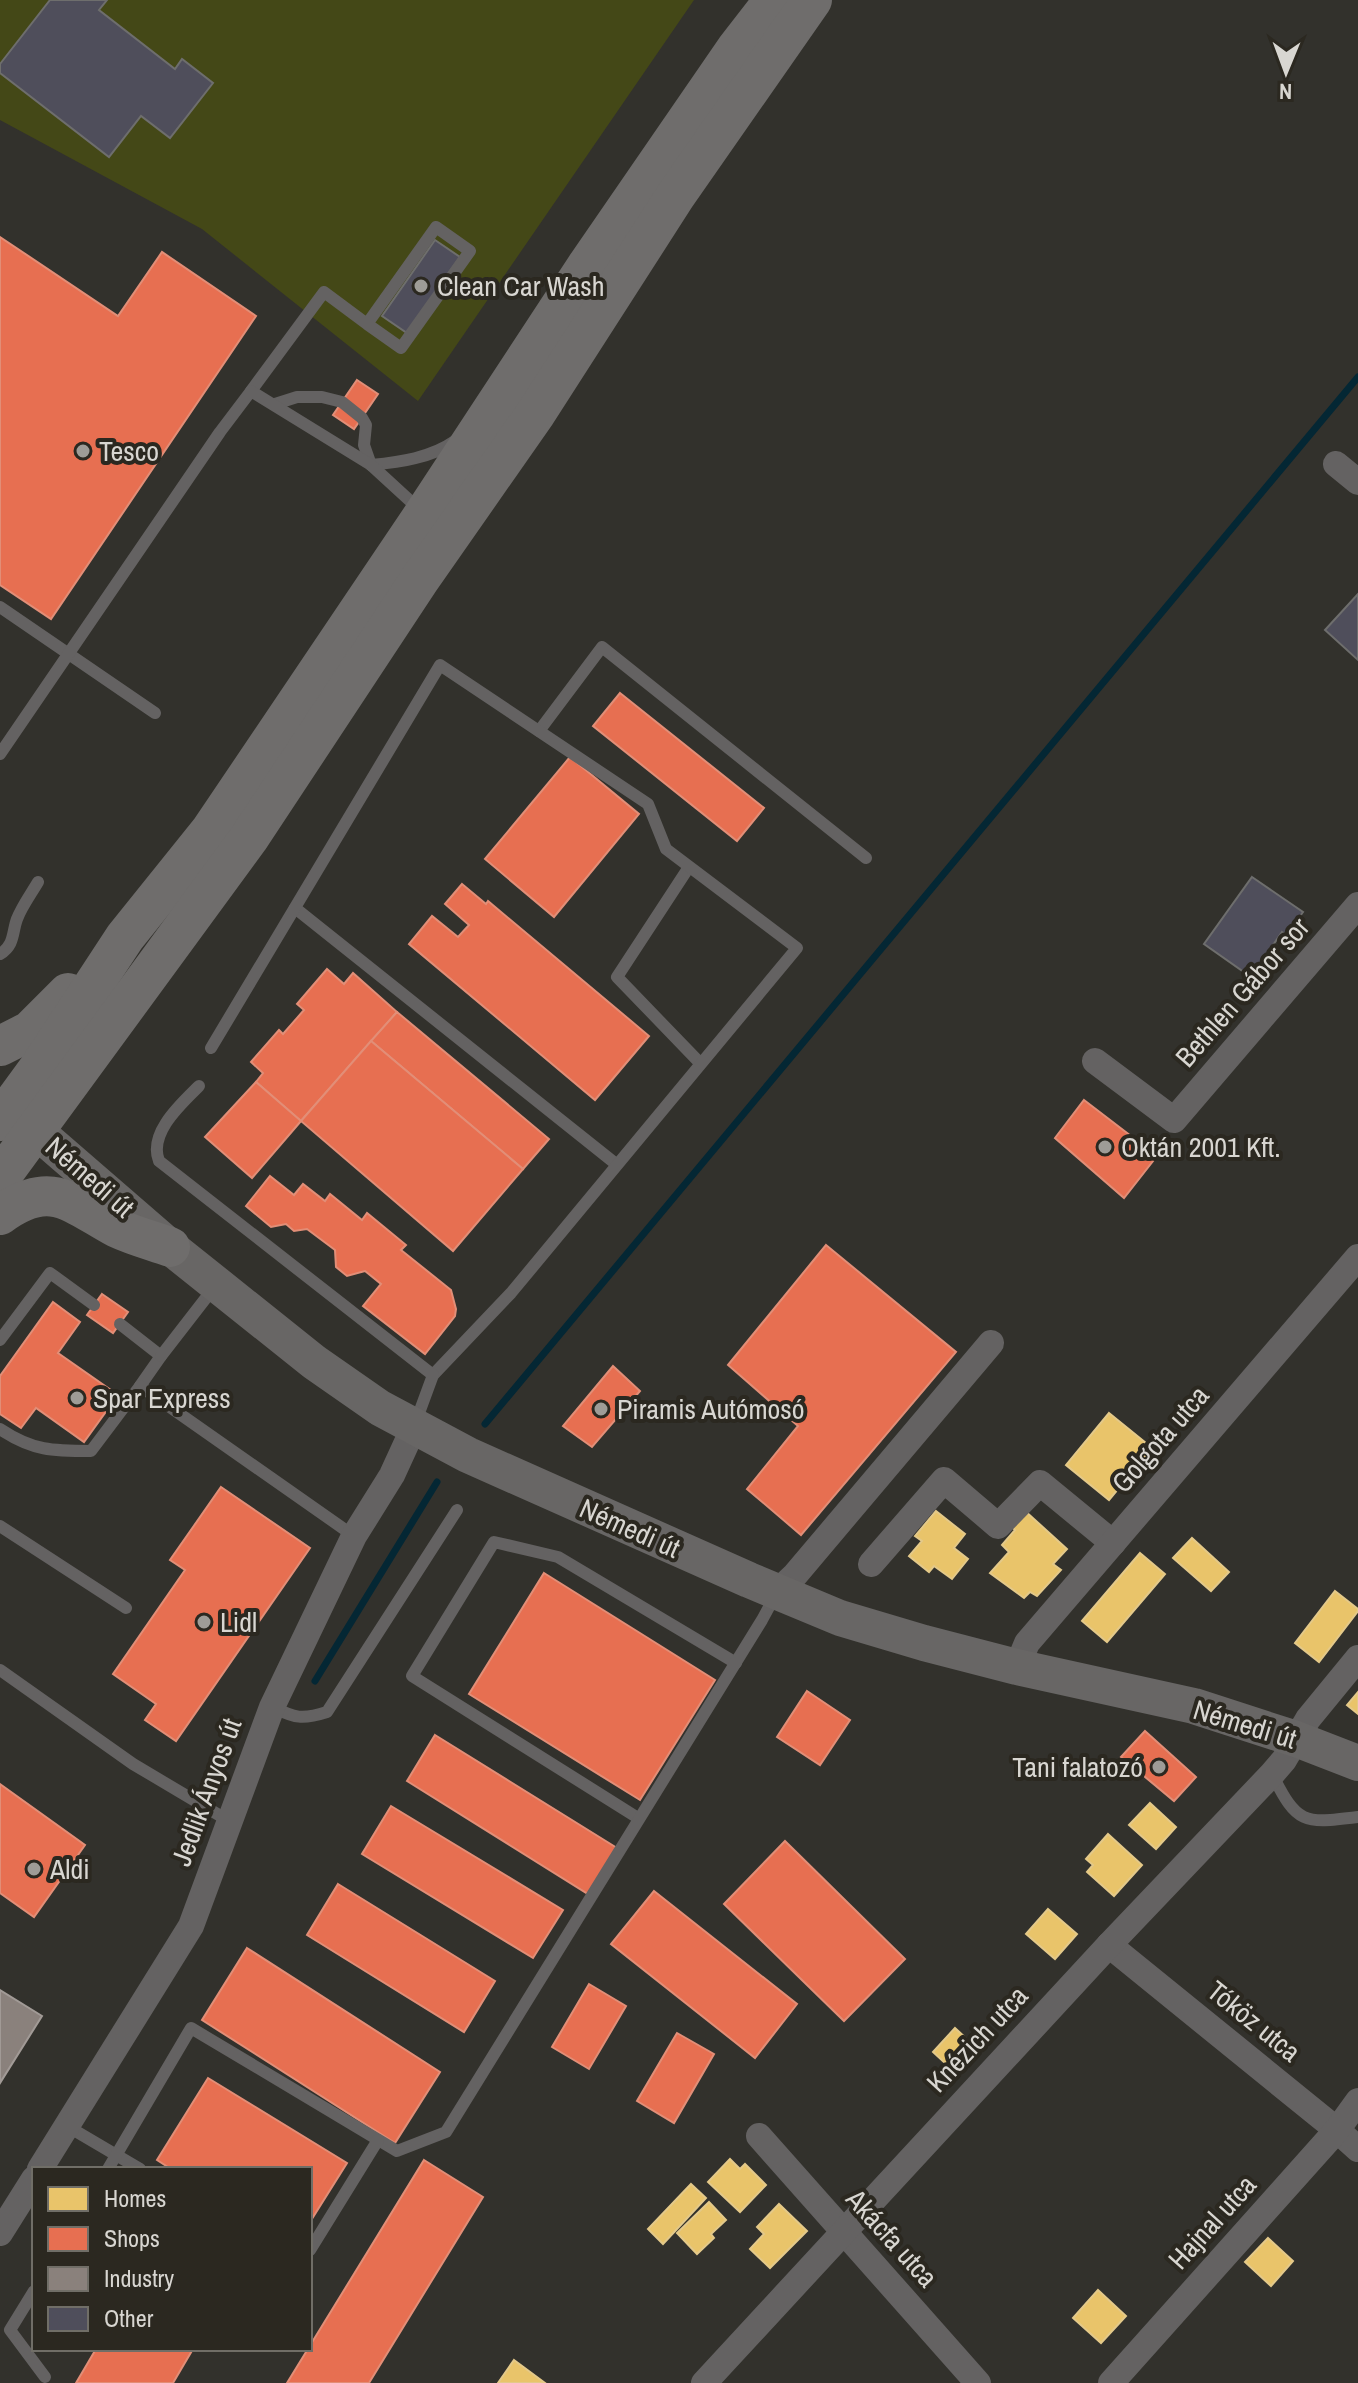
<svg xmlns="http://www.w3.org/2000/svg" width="1358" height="2383" font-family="'Archivo Narrow',sans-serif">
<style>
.green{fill:#444817}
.homes{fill:#e9c46a;stroke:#e4c989;stroke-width:2}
.shops{fill:#e76f51;stroke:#e28e77;stroke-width:2}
.industry{fill:#8a817c;stroke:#a19a96;stroke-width:2}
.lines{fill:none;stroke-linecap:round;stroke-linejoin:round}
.stream{stroke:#042734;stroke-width:7}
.building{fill:#4f4e5b;stroke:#6e6e6d;stroke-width:2}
.service{stroke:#646262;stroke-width:12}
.minor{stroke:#646262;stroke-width:26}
.secondary{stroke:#686665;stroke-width:36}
.primary{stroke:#6f6d6c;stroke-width:40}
.poi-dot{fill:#9e9c97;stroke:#2b2820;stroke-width:3}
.labels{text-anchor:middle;stroke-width:8;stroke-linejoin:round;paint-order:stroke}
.poi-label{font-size:28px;fill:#d8d6d1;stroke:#2b2820;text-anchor:start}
.street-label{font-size:28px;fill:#d8d6d1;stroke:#2b2820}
</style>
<rect width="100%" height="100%" fill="#32312c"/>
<path class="green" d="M0 0H694L418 401 202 229 0 120Z"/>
<g class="homes">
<path d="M1109 1413 1152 1448 1109 1500 1066 1465Z"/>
<path d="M1024 1510 1067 1549 1053 1564 1061 1570 1037 1596 1030 1592 1024 1598 990 1573 1009 1552 1002 1545 1015 1530 1010 1525Z"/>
<path d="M936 1511 965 1534 954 1548 968 1559 952 1579 934 1566 929 1572 909 1556 922 1541 915 1536Z"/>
<path d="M1192 1538 1229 1572 1211 1591 1173 1558Z"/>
<path d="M1140 1553 1165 1574 1107 1642 1082 1621Z"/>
<path d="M1335 1591 1358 1609V1611L1319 1662 1295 1643Z"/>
<path d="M1358 1692V1714L1347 1705Z"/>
<path d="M1150 1803 1176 1827 1156 1849 1129 1825Z"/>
<path d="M1108 1834 1142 1865 1114 1896 1087 1872 1093 1865 1086 1859Z"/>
<path d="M1048 1909 1077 1934 1055 1959 1026 1934Z"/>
<path d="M955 2028 980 2051 958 2075 933 2052Z"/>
<path d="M730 2159 740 2169 745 2164 766 2185 740 2212 708 2182Z"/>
<path d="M691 2184 706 2198 663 2244 648 2229Z"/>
<path d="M709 2202 726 2220 711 2234 714 2238 697 2254 677 2233Z"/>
<path d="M779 2204 807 2231 770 2268 750 2249 764 2234 757 2227Z"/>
<path d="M1268 2238 1293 2261 1271 2286 1245 2262Z"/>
<path d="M1098 2290 1126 2316 1101 2343 1073 2318Z"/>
<path d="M514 2360 545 2383H498Z"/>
</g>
<g class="shops">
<path d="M0 237 118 316 162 252 256 316 51 619 0 585Z"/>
<path d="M357 380 378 394 354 429 333 415Z"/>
<path d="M620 693 764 808 737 841 593 726Z"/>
<path d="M570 757 639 814 554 917 485 859Z"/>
<path d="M462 884 486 904 488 901 649 1036 595 1100 409 944 432 916 458 937 469 925 445 904Z"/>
<path d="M327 969 344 984 353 973 397 1012 301 1121 256 1082 263 1073 251 1062 279 1030 283 1034 304 1010 297 1004Z"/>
<path d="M397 1012 549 1139 523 1169 371 1041Z"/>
<path d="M371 1041 523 1169 453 1251 301 1121Z"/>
<path d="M256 1082 301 1121 252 1178 205 1137Z"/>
<path d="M1084 1100 1157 1156 1124 1198 1055 1138Z"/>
<path d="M270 1176 294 1195 303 1184 325 1201 330 1194 362 1220 367 1213 406 1245 401 1250 451 1290 456 1309 455 1316 425 1354 363 1306 381 1284 365 1271 347 1276 336 1267 335 1250 307 1229 294 1231 286 1224 271 1227 246 1206Z"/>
<path d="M826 1245 956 1352 801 1535 747 1489 798 1426 728 1365Z"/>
<path d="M102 1294 128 1312 113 1333 87 1315Z"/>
<path d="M53 1302 80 1322 58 1353 118 1395 84 1442 36 1408 21 1428 0 1414V1376Z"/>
<path d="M613 1366 640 1391 592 1447 563 1426Z"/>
<path d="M221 1487 310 1548 176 1741 145 1720 156 1704 113 1674 185 1570 170 1560Z"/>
<path d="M544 1573 715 1680 640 1800 469 1694Z"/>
<path d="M807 1691 850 1720 820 1765 777 1737Z"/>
<path d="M1145 1731 1196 1777 1174 1801 1121 1757Z"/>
<path d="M435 1735 617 1848 588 1894 407 1781Z"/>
<path d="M0 1784 85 1845 34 1917 0 1893Z"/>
<path d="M391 1806 563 1910 533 1958 362 1854Z"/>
<path d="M785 1841 905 1959 844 2021 724 1904Z"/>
<path d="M338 1884 495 1981 464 2032 307 1935Z"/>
<path d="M654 1891 797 2004 755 2058 611 1944Z"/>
<path d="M247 1948 440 2072 395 2143 202 2020Z"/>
<path d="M589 1984 626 2006 589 2069 552 2047Z"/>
<path d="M677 2033 714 2054 674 2123 637 2101Z"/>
<path d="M208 2078 347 2163 310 2222V2169H171L157 2160Z"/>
<path d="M424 2160 483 2197 369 2383H287Z"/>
<path d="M96 2349H193L173 2383H76Z"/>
</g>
<path class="industry" d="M0 1990 42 2016 0 2083Z"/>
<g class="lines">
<g class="stream">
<path d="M485 1424 1358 377"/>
<path d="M315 1681 437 1482"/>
</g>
</g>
<g class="building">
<path d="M50 0H107L99 10 175 69 182 59 213 83 170 138 141 116 109 157 0 73V64Z"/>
<path d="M435 240 460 257 407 333 382 316Z"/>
<path d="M1358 594V660L1325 630Z"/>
<path d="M1252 877 1303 912 1286 935 1282 932 1251 977 1204 944Z"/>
</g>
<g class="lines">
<g class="service">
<path d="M251 391 324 292 367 324 436 227 470 251 401 348 367 324"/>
<path d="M275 404 297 397H322L342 402 362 418 366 425 364 445 371 465"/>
<path d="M371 465C400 462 431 458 455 441"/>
<path d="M0 607 155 713"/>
<path d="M539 731 602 647 866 858"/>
<path d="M0 754 220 432 251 391 371 465 420 510"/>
<path d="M689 867 617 977 700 1063"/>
<path d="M295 908 616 1164"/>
<path d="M0 954C15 945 12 932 17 919 22 906 31 894 38 882"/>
<path d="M211 1048 440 665 648 804 666 849 797 948 511 1293 433 1375"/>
<path d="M199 1086C181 1104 148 1133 159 1161L433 1375 415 1424"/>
<path d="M120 1324 161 1356 140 1386"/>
<path d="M0 1340 50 1273 94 1305"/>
<path d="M161 1356 216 1285"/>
<path d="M0 1429C33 1451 53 1451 91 1451L140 1386 354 1536"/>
<path d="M0 1526 126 1608"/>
<path d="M0 1670 133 1764 229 1821"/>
<path d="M272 1707C295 1718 302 1720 327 1712L457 1510"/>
<path d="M1272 1774C1297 1824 1303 1824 1358 1817"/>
<path d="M638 1818 412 1676 494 1542 558 1557 736 1663"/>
<path d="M67 2126 140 2169"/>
<path d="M108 2169 191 2028 397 2151 446 2132 762 1620 775 1596"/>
<path d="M310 2250 378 2140"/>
<path d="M34 2291 10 2330 45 2377"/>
</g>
<g class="minor">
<path d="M1336 464 1358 482"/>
<path d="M1095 1061 1174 1120 1358 905"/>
<path d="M871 1564 944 1480 998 1526 1040 1483 1113 1543"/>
<path d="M777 1592 795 1575 991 1343"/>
<path d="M1017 1667 1027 1643 1358 1257"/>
<path d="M1109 1945 1337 2130 1358 2149"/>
<path d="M759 2136 978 2383"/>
<path d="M40 2169 191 1926 272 1707 354 1536 392 1475 414 1427"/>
<path d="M0 2233 34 2179"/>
<path d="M704 2383 1109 1945 1272 1774 1284 1760 1308 1719 1358 1658"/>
<path d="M1111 2383 1337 2130 1358 2101"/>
</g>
<path class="secondary" d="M13 1111 170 1247 314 1362 380 1408 468 1455 749 1580 840 1618 924 1643 1017 1667 1194 1706 1296 1739 1358 1763"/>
<g class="primary">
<path d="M0 1046 30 1031 68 993"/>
<path d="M0 1121 41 1065 125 937 211 830 424 514 588 264 736 49 774 0"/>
<path d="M0 1178 249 838 420 579 536 413 676 195 812 0"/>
<path d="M0 1215C51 1178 71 1203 117 1228 134 1236 153 1241 170 1247"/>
</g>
</g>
<g class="poi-dot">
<circle cx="421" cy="286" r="8"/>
<circle cx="83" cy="451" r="8"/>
<circle cx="1105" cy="1147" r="8"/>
<circle cx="77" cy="1398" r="8"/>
<circle cx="601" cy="1409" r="8"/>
<circle cx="204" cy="1622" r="8"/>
<circle cx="1159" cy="1767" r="8"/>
<circle cx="34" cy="1869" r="8"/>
</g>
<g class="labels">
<g class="poi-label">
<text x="437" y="296">Clean Car Wash</text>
<text x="99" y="461">Tesco</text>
<text x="1121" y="1157">Oktán 2001 Kft.</text>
<text x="93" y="1408">Spar Express</text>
<text x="617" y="1419">Piramis Autómosó</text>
<text x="220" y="1632">Lidl</text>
<text x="1143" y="1777" text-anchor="end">Tani falatozó</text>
<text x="50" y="1879">Aldi</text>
</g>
<g class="street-label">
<text transform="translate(1242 992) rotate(-49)" y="10">Bethlen Gábor sor</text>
<text transform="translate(90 1177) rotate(41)" y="10">Némedi út</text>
<text transform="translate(1160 1439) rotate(-49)" y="10">Golgota utca</text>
<text transform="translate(630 1528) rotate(24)" y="10">Némedi út</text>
<text transform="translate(1245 1724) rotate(17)" y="10">Némedi út</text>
<text transform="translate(206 1792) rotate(-70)" y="10">Jedlik Ányos út</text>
<text transform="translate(1254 2021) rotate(39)" y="10">Tóköz utca</text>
<text transform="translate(977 2039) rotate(-47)" y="10">Knézich utca</text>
<text transform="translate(1212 2222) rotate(-48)" y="10">Hajnal utca</text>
<text transform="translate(892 2238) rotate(48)" y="10">Akácfa utca</text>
</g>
</g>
<rect x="32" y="2167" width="280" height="184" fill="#2b2820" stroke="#706e67" stroke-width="2"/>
<rect x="48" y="2187" width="40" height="24" fill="#e9c46a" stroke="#706e67" stroke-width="2"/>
<text x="104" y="2207" font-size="24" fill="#d8d6d1">Homes</text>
<rect x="48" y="2227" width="40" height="24" fill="#e76f51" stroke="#706e67" stroke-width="2"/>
<text x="104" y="2247" font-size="24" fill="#d8d6d1">Shops</text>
<rect x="48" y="2267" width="40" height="24" fill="#8a817c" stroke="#706e67" stroke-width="2"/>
<text x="104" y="2287" font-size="24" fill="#d8d6d1">Industry</text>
<rect x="48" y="2307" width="40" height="24" fill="#4f4e5b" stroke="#706e67" stroke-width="2"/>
<text x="104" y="2327" font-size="24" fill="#d8d6d1">Other</text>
<g transform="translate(1286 72) rotate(181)" stroke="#2b2820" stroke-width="6" paint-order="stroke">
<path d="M0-6L14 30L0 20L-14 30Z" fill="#d8d6d1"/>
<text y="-12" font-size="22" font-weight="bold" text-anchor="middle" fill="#d8d6d1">N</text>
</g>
</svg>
